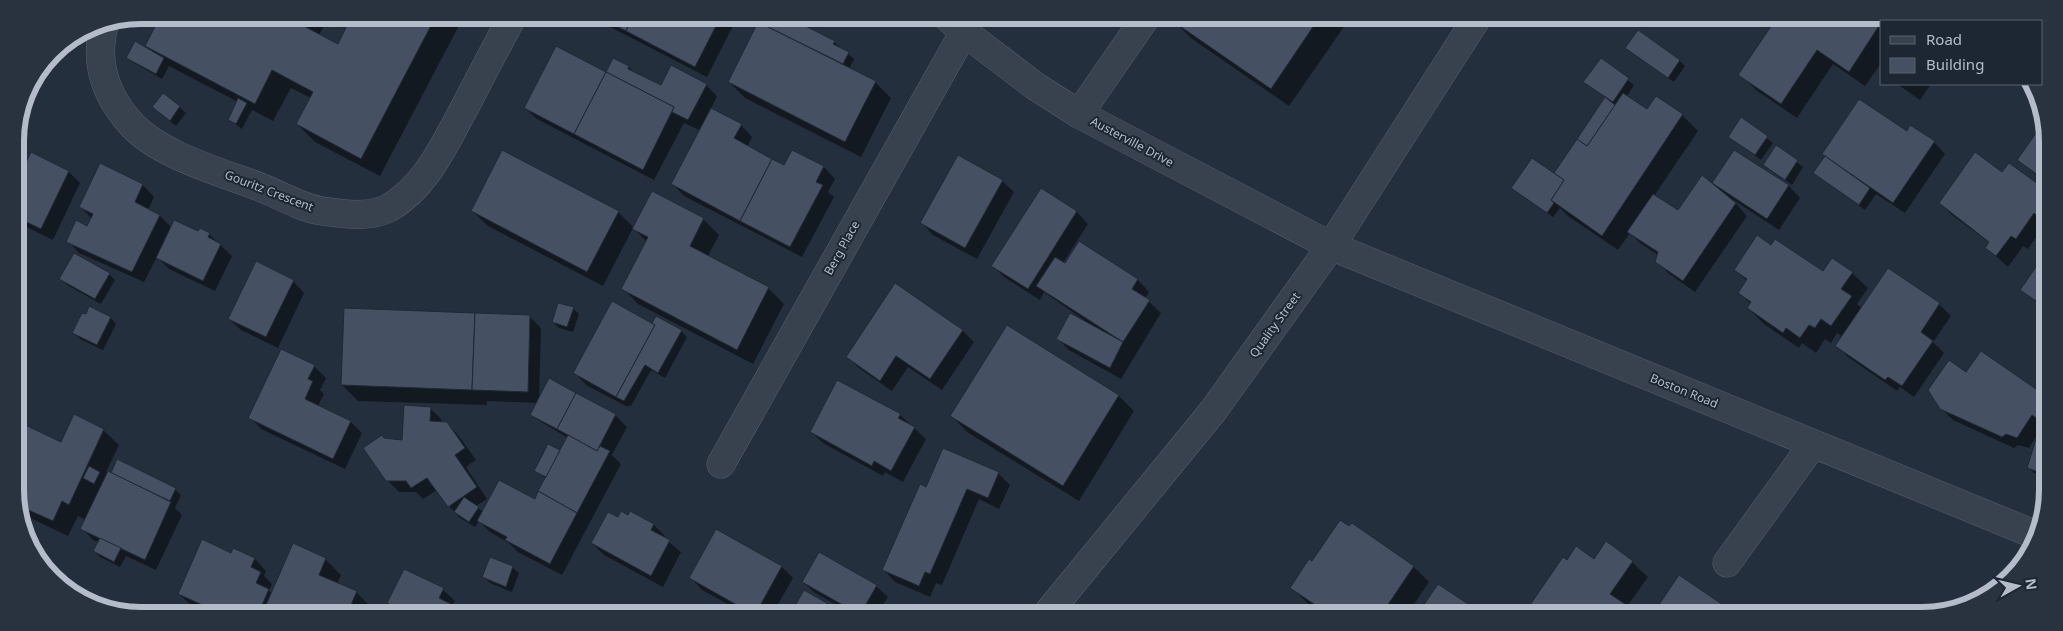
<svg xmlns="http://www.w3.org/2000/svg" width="2063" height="631" font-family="'Noto Sans',sans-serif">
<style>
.shadow{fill:#0007}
.building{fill:#455162;stroke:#1f2835}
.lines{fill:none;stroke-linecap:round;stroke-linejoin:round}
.minor-casing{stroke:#565f6c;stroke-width:29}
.minor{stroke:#38414e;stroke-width:28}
.labels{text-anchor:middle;stroke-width:4;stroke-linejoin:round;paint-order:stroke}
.street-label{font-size:12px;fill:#b4bcc9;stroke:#1d2633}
.rim{fill:none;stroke:#b4bcc9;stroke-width:6}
</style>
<rect width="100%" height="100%" fill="#242f3e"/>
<g class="shadow">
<path d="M162 15H330L319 35 338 45 354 15 464 16 380 176 315 142 297 124 311 98 291 88 273 121 252 110 242 129 229 119 238 102 169 66 162 79 134 63 128 57 152 51 146 46Z"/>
<path d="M589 16H735L737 18 707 77Z"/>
<path d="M1175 17 1350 18 1289 106 1191 38 1173 20Z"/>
<path d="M1777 19H1884L1886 21H1882V62L1865 86 1833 64 1797 118 1756 90 1740 74Z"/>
<path d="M759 22 834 42 854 59 849 69 875 82 891 98 861 157 745 98 729 82 763 25Z"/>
<path d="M1627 48 1679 60 1685 66 1674 82Z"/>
<path d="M1601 60 1634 85 1627 96 1647 111 1656 97 1682 115 1698 131 1654 196 1678 212 1713 185 1735 151 1789 186 1800 198 1779 230 1732 199 1747 216 1695 292 1668 273 1657 261 1658 255 1640 243 1630 233 1618 250 1568 216 1560 208 1553 217 1513 188 1555 175 1606 98 1585 82Z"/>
<path d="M629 67 636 74 661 87 706 85 717 96 711 109 741 125 752 137 747 147 784 166 792 151 824 167 835 179 828 192 834 197 802 257 684 196 673 184 701 131 684 123 654 180 537 119 525 108 607 74Z"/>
<path d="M1897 84H1931L1920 100Z"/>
<path d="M163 94 186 113 176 126 159 113Z"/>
<path d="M2046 116 2045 182 2018 160 2040 129Z"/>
<path d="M1741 119 1773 143 1761 160 1729 136Z"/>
<path d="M1907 133 1934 142 1945 154 1905 213 1876 194 1865 210 1815 173 1826 157Z"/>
<path d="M1777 147 1803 167 1792 185 1765 165Z"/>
<path d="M31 154 69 172 80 183 53 240 16 222V186Z"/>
<path d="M2009 164 2045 191V234L2041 230 2028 249 2023 246 2008 267 1987 248 1990 243 1952 215 1940 203 2003 174Z"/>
<path d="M101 165 143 185 154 197 148 210 160 216 172 228 209 234 232 256 215 291 169 269 157 257 144 282 79 253 68 241 88 228 92 219 81 207Z"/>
<path d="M1002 181 1014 192 977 259 933 235 922 223Z"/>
<path d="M1041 189 1077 212 1088 224 1063 263 1065 265 1079 242 1138 280 1149 292 1145 298 1161 313 1121 379 1069 350 1058 339 1084 320 1044 292 1040 300 1004 277 993 266Z"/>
<path d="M472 211 618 212 634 228 703 219 719 235 708 256 768 288 784 304 753 364 638 304 623 288 647 242 633 228 603 286 488 226Z"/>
<path d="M1771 247 1824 273H1852L1868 288 1857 304 1862 308 1889 270 1939 304 1951 316 1933 342 1944 353 1914 397 1900 387 1897 391 1848 357 1837 346 1843 337 1837 333 1831 343 1825 339 1816 353 1802 343 1799 348 1764 324 1748 308 1751 304 1739 293 1747 281 1736 270Z"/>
<path d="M2045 256V309L2022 289Z"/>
<path d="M109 274 115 280 101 304 67 285 61 279Z"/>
<path d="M293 281 304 293 278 348 241 330 229 319Z"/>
<path d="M895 285 963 331 974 342 942 390 908 367 892 391 859 368 847 357Z"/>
<path d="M90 308 111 318 116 324 103 350 80 339 74 333Z"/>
<path d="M573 308 579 314 573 332 559 328 553 322Z"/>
<path d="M530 317 541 328 539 401 550 380 615 415 627 427 612 455 621 464 562 575 518 552 509 543 490 532 479 521 475 527 460 518 449 506 437 490 423 499 416 492H399L387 480 384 439 403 441 430 408 442 420V423H446L458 435 476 460 466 467 487 499 476 506 483 512 535 501 546 479 536 470 560 452 568 438 538 420 532 414 537 403 487 401V405L358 401 342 385Z"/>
<path d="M657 327 681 331 687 337 665 378 651 370 631 406 629 405 628 407 586 385 575 373Z"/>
<path d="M314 366 326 378 320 390 324 394 318 406 351 422 362 433 345 469 261 429 250 417Z"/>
<path d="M1967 374 2036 390 2041 383 2044 385V477L2034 473 2028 467 2037 435 2029 448 2018 445 2014 448 1953 420 1941 408Z"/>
<path d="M1119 396 1134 411 1079 501 967 432 952 416Z"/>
<path d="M900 415 926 439 903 482 885 472 883 476 823 443 811 432Z"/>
<path d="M17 423 62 443 103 430 119 445 106 472 175 489 181 495 175 508 182 515 156 570 126 556 120 567 100 557 94 551 99 542 93 540 82 528 86 520 78 516 68 536 26 516 25 518 17 515Z"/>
<path d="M998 473 1010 485 999 509 979 499 942 585 936 583 930 597 895 582 884 570 927 489Z"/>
<path d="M630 513 654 525 665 536 664 538 681 552 663 587 604 555 592 543 618 519 629 517Z"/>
<path d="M1352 524 1414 567 1429 582 1407 615 1324 614 1307 603 1292 587 1312 563Z"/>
<path d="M717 531 782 567 793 578 773 613H744L702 590 691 578Z"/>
<path d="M234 549 255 559 266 571 264 576 272 584 269 591 273 594 325 559 341 575 337 584 356 592 372 608 370 612H206L191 605 179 594 232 554Z"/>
<path d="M491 559 513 568 519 573 512 592 490 583 484 577Z"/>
<path d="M1595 560 1632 562 1648 577 1626 608 1634 615H1525L1567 561Z"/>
<path d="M1680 576 1736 615H1653Z"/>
<path d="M803 582 876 586 888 597 878 613H851L815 593Z"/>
<path d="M443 590 455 601 452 606 459 613 398 612 389 603Z"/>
<path d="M805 592 841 613H792Z"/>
</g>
<g class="building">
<path d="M161 15H302L298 23 338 44 352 15 436 16 361 159 296 124 313 92 272 70 255 104 145 46Z"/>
<path d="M597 16H633L626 31Z"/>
<path d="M633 16H721L695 67 626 31Z"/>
<path d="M761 16H786L835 41 833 44 849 52 843 64 758 22Z"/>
<path d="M1173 17 1319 18 1271 89 1171 20Z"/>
<path d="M1776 19H1885L1882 21 1849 72 1817 50 1781 104 1738 75Z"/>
<path d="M758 22 876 81 845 142 728 82Z"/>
<path d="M1638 30 1680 60 1668 78 1625 48Z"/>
<path d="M135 41 164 58 156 74 126 58Z"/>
<path d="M556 46 606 72 574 134 524 108Z"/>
<path d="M613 58 629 66 628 69 661 85 671 65 707 84 688 120 672 112 674 107 606 72Z"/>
<path d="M1601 58 1629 78 1613 102 1583 82Z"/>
<path d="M606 72 674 107 643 170 574 134Z"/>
<path d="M163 93 180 106 170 121 152 107Z"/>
<path d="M1623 93 1647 109 1656 96 1683 114 1602 236 1551 200 1564 180 1554 173 1577 139 1587 146Z"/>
<path d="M1605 97 1615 105 1587 146 1577 139Z"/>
<path d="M238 98 247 103 236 124 228 120Z"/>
<path d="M1859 99 1907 131 1910 125 1935 141 1893 203 1822 154Z"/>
<path d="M711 108 742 124 734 138 772 159 740 221 671 184Z"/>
<path d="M2044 114 2046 116V134L2035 126Z"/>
<path d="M1741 117 1768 136 1755 155 1728 137Z"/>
<path d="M2039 129 2046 134 2045 180 2017 160Z"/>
<path d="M1776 145 1798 160 1785 180 1763 165Z"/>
<path d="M502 150 619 211 587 272 471 211Z"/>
<path d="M792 150 824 166 816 182 823 185 790 247 740 221 772 159 784 165Z"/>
<path d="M1734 150 1789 185 1767 219 1712 183Z"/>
<path d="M31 152 69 171 41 229 16 217V183Z"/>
<path d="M1975 152 2002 172 2009 163 2045 189V202L2036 215 2034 213 2016 239 2011 236 1996 256 1985 248 1989 242 1939 203Z"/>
<path d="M958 155 1003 180 965 248 920 223Z"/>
<path d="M1825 156 1870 188 1859 205 1813 173Z"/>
<path d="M1532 158 1564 180 1551 200 1554 203 1547 213 1511 188Z"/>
<path d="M100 163 143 184 135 202 160 215 132 272 66 242 76 220 87 226 93 214 79 207Z"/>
<path d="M1702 175 1736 203 1683 281 1655 262 1658 252 1627 232 1653 194 1678 210Z"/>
<path d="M1041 188 1077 211 1028 289 991 266Z"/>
<path d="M652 191 704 218 690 246 769 287 737 350 621 289 648 237 632 229Z"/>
<path d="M174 220 198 231 200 228 210 233 208 237 221 244 203 281 156 258Z"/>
<path d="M1757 235 1771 245 1775 239 1823 271 1832 258 1853 272 1841 289 1852 296 1831 326 1821 319 1815 328 1809 325 1800 338 1786 328 1783 333 1747 308 1751 302 1738 293 1747 279 1734 270Z"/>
<path d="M1079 241 1138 279 1132 289 1150 300 1123 342 1036 286 1055 257 1065 263Z"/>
<path d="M74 253 110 273 95 299 59 279Z"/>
<path d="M2045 254V307L2020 290Z"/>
<path d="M256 261 294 280 266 337 228 319Z"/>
<path d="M1888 268 1940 303 1921 332 1933 341 1902 386 1888 377 1885 380 1835 346Z"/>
<path d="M895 283 963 330 930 379 896 356 880 381 846 357Z"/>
<path d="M612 301 655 325 616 397 573 373Z"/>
<path d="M558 303 574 307 567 327 552 322Z"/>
<path d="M89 306 111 317 97 345 72 333 82 313 86 314Z"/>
<path d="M344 308 475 313 472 390 341 385Z"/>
<path d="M475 313 530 315 528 392 472 390Z"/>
<path d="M1070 313 1123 342 1110 368 1056 339Z"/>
<path d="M656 316 682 330 658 373 645 365 624 401 616 397 655 325 652 323Z"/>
<path d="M1007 325 1119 395 1063 486 950 416Z"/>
<path d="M281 349 315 365 308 379 313 381 305 399 351 421 333 459 248 418Z"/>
<path d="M1981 351 2036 389 2041 381 2044 384V419L2042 422 2032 415 2017 438 2006 434 2002 437 1940 409 1928 390 1949 360 1966 372Z"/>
<path d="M549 378 576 393 557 429 530 415Z"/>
<path d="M837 380 901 414 898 418 915 427 891 471 874 461 872 466 810 432Z"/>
<path d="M576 393 616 414 597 451 557 429Z"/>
<path d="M404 405 431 407 430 421 447 422 465 448 455 455 477 487 448 507 427 478 411 488 406 481H386L363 448 382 435 384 438 402 440Z"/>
<path d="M74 414 104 429 69 505 62 501 53 521 17 505V421L61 442Z"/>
<path d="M2040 426 2044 427V474L2027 468Z"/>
<path d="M568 435 597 451 600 446 610 451 577 513 538 491Z"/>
<path d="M548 444 560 450 546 477 534 471Z"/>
<path d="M943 448 999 472 988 498 967 489 930 574 925 572 919 586 882 570 920 484 926 487Z"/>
<path d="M117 459 176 488 170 501 111 473Z"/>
<path d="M89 466 100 472 94 484 83 478Z"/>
<path d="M108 471 171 502 145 560 80 529Z"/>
<path d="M499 480 535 499 538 491 577 513 550 564 505 540 507 537 477 521Z"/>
<path d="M464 497 479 507 469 522 454 512Z"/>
<path d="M621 511 628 515 630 511 654 524 651 530 670 540 651 576 591 543 608 512 618 517Z"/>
<path d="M1340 520 1349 526 1352 523 1414 566 1385 609 1390 613 1388 615 1329 614 1290 588 1309 559 1312 561Z"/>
<path d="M716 529 782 566 756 613H751L689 578Z"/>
<path d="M100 538 121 548 114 562 93 551Z"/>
<path d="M202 539 231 553 233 548 255 558 251 567 261 572 256 583 269 589 259 612H218L178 594Z"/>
<path d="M1606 541 1633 561 1610 594 1625 604 1617 615H1523L1563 557 1567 560 1576 546 1594 559Z"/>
<path d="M293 543 326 558 319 575 357 591 348 612H263Z"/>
<path d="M819 552 877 585 861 613H857L802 582Z"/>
<path d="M490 557 513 566 506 587 482 577Z"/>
<path d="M404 569 444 588 439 598 453 605 450 613 406 612 387 603Z"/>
<path d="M1679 575 1738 615H1652Z"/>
<path d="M1438 584 1480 612 1478 615H1417Z"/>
<path d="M804 590 844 613H791Z"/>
</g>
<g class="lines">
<g class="minor-casing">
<g id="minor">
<path d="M947 17 964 32 1035 86 1079 114 1331 246 2036 535"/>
<path d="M105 22C93 62 105 96 133 126 163 157 225 173 265 189 283 197 303 208 322 211 342 214 370 218 389 208 428 185 446 141 467 103 482 74 497 45 513 16"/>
<path d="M1079 114 1146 17"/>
<path d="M721 464 964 32"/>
<path d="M1727 563 1813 444"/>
<path d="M1047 614 1213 411 1331 246 1477 18"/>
</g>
</g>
<use href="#minor" class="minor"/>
</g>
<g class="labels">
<g class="street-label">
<text transform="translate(1132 142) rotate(28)" y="4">Austerville Drive</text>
<text transform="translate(269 191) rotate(21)" y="4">Gouritz Crescent</text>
<text transform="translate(842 248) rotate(-61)" y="4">Berg Place</text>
<text transform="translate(1275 325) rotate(-54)" y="4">Quality Street</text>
<text transform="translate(1684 391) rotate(22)" y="4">Boston Road</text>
</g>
</g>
<path d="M0 0H2063V631H0ZM141 24H1922A117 117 0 0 1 2039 141V490A117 117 0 0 1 1922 607H141A117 117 0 0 1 24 490V141A117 117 0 0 1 141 24Z" fill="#29323f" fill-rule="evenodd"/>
<path class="rim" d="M141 24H1922A117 117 0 0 1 2039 141V490A117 117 0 0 1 1922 607H141A117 117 0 0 1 24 490V141A117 117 0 0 1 141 24Z"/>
<rect x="1880" y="20" width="162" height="65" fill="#1d2633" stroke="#59626f"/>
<rect x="1890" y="36" width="25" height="8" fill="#38414e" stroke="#59626f"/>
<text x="1926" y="45" font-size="15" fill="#b4bcc9">Road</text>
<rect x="1890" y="58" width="25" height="15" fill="#455162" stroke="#59626f"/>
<text x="1926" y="70" font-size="15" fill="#b4bcc9">Building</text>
<g transform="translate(2018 586) rotate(82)" stroke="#1d2633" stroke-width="4" paint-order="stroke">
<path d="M0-4L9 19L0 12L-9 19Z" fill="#b4bcc9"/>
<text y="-8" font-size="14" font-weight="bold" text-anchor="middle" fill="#b4bcc9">N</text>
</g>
</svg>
